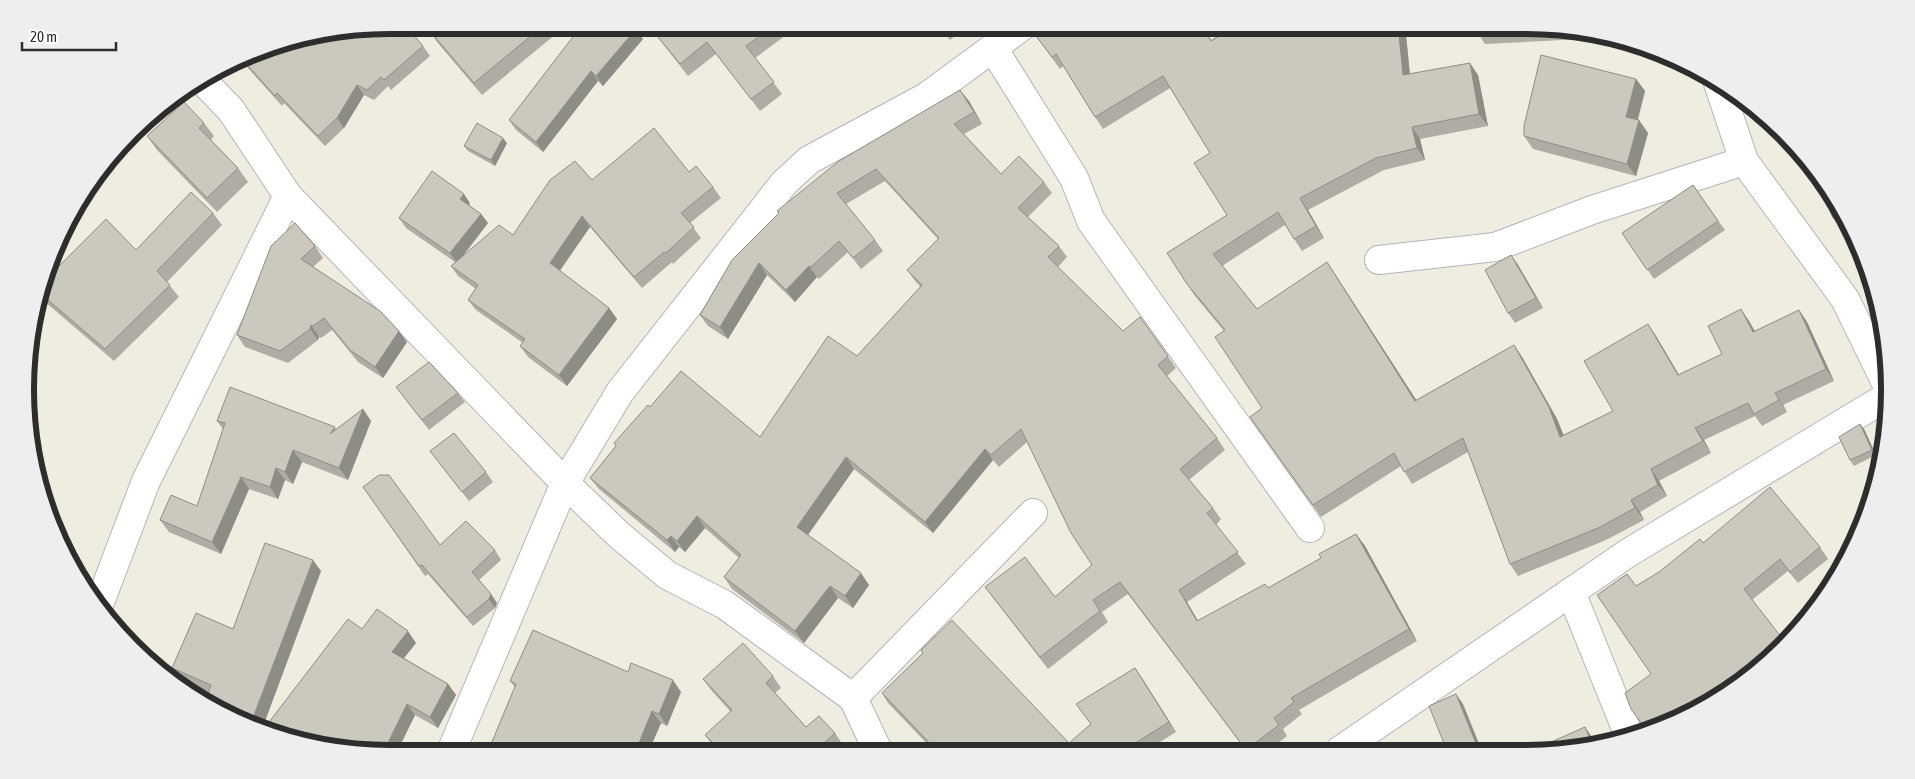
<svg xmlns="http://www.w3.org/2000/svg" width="1915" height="779" font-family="'Asap Condensed',sans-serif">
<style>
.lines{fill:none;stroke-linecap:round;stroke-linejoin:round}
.street-casing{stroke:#b4b3c1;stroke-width:30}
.street{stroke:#fff;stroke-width:28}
.wall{fill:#afada3}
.shaded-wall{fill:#8e8d85}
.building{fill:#cbc9be;stroke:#8e8d85}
.rim{fill:none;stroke:#2d2d2d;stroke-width:6}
</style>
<rect width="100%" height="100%" fill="#efece0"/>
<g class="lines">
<g class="street-casing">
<g id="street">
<path d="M993 48 1074 178 1091 221 1310 528"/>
<path d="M201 79 231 110 288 196 565 483 619 535 667 575 725 605 853 698 879 753"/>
<path d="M1717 80 1744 161 1845 299 1888 387"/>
<path d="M1379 260 1495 247 1592 210 1744 161"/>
<path d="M1571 592 1629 736"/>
<path d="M99 605 146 481 288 196"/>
<path d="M853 698 1033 513"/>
<path d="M1339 751 1628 553 1888 396"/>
<path d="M450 754 565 483 620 392 784 183 809 160 926 97 1024 25"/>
</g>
</g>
<use href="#street" class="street"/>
</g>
<g class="wall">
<path d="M435 25H567L482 95 437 42 429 30Z"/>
<path d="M663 25H800L755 58 782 94 760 111 716 54 688 76 663 44 654 32Z"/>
<path d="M938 25H969L950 40Z"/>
<path d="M1049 25H1202L1211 40 1236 25H1405L1410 74 1478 75 1488 126 1420 139 1425 160 1384 170 1308 210 1324 238 1302 251 1285 225 1222 266 1257 309 1335 274 1416 400 1514 345 1522 357 1557 419 1563 435 1613 411 1648 324 1656 336 1679 375 1722 354 1749 321 1755 331 1799 310 1807 322 1834 381 1783 405 1787 412 1762 426 1755 416 1704 440 1711 453 1659 481 1667 496 1640 512 1644 520 1606 540 1518 576 1510 564 1468 452 1412 484 1401 466 1321 517 1250 417 1262 408 1224 331 1195 296 1187 284 1227 215 1210 153 1170 88 1103 129 1095 117 1063 66 1060 69 1036 36Z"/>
<path d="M1526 25 1603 38 1485 44 1477 32Z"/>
<path d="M643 39 603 86 598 81 543 152 516 130 509 120Z"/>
<path d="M423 46 430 56 391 90 388 86 374 100 364 95 344 128 325 146 284 103 282 106 248 68 241 58Z"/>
<path d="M1636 79 1645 91 1638 120 1648 133 1636 176 1533 149 1524 136Z"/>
<path d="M969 101 982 124 964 134 1001 174 1044 182 1052 193 1028 217 1059 246 1067 257 1058 267 1123 331 1140 317 1176 368 1167 376 1217 438 1225 450 1189 480 1213 508 1221 519 1216 525 1246 564 1187 602 1198 621 1268 588 1321 558 1356 534 1365 546 1417 641 1299 710 1302 714 1283 729 1287 736 1267 752H1247L1128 594 1102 612 1108 622 1048 669 985 587 1055 597 1092 565 1027 442 999 467 993 460 933 533 854 469 808 535 869 585 853 608 838 598 804 643 732 589 724 577 739 558 705 528 685 552 679 547 675 552 599 489 590 478 616 446 614 443 650 407 760 437 857 356 921 287 916 282 907 270 938 239 885 181 846 204 875 240 883 251 861 269 848 252 819 279 817 277 795 302 767 275 728 339 708 326 700 315 732 260Z"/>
<path d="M204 123 214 136 211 140 238 168 248 182 217 212 157 150 147 136Z"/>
<path d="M507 143 495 166 468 151 464 146Z"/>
<path d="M689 172 713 187 721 198 690 223 701 238 673 264 672 262 642 288 590 227 560 271 609 308 617 319 567 386 528 357 520 346 523 343 476 310 468 300 476 289 458 276 451 266 455 262 406 228 399 218 470 203 469 205 481 214 488 223 464 255 513 235 592 180Z"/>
<path d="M1693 185 1725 230 1654 279 1622 233Z"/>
<path d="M1828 188 1849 223 1840 227 1833 218Z"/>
<path d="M213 213 222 225 167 282 179 297 114 361 44 301 39 294 42 283 136 250Z"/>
<path d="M295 223 315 246 323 258 313 267 407 342 383 378 358 362 332 330 321 338 319 337 318 340 288 363 245 347 237 335Z"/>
<path d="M1511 255 1518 265 1543 308 1515 323 1508 313Z"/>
<path d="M396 387 458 393 465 402 429 430Z"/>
<path d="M363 409 371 421 348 480 302 462 293 484 285 480 278 499 249 489 221 554 169 532 160 520 197 506 223 429 217 421 335 427 336 429Z"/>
<path d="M1864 429 1876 455 1854 466 1850 460Z"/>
<path d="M430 451 486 472 493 482 469 501Z"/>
<path d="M363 487 440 545 495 550 501 560 479 580 497 603 495 608 473 626 428 574 425 576Z"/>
<path d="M1820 547 1828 559 1798 583 1788 571 1752 600 1651 674 1636 586 1659 572Z"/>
<path d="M321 571 262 729 206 699 208 692 180 680 172 668Z"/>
<path d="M362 629 416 643 404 658 448 684 456 695 438 728 415 715 396 754H390Z"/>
<path d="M921 650 1069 743 1091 724 1076 704 1142 678 1176 732 1144 752 936 753 888 703 882 693 923 653Z"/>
<path d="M628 672 681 692 667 726 661 723 648 753 487 754 515 687 510 681Z"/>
<path d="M773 676 781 688 775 693 806 727 835 733 843 745 835 753H704L713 746 705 735 731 712 712 691 703 679Z"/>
</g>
<g class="shaded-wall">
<path d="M1201 25H1202L1219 53 1211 41Z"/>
<path d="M1398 25H1405L1411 87 1403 75Z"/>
<path d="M636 29 643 39 603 86 596 76Z"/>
<path d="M1470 63 1478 75 1488 126 1479 114Z"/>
<path d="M591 71 598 81 543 152 536 142Z"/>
<path d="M1636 79 1645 91 1635 129 1626 117Z"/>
<path d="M357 85 364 95 344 128 337 118Z"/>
<path d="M960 90 969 101 982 124 974 112Z"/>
<path d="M1639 120 1648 133 1636 176 1627 164Z"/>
<path d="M1412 127 1420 139 1425 160 1417 148Z"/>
<path d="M503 138 507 143 495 166 491 160Z"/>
<path d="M464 194 470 203 467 209 460 199Z"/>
<path d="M1300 198 1308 210 1324 238 1316 226Z"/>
<path d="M481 214 488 223 457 263 450 253Z"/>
<path d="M582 216 590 227 557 274 550 263Z"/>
<path d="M1511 255 1518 265 1543 308 1536 298Z"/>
<path d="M1327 262 1335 274 1424 412 1415 401Z"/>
<path d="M759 263 767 275 728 339 720 327Z"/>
<path d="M809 266 817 277 795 302 786 290Z"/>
<path d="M609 308 617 319 567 386 559 375Z"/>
<path d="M1741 309 1749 321 1761 344 1753 332Z"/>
<path d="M1799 310 1807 322 1834 381 1826 369Z"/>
<path d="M1648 324 1656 336 1686 387 1678 375Z"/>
<path d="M311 325 319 337 318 340 310 329Z"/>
<path d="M399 331 407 342 383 378 375 367Z"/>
<path d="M1514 345 1522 357 1557 419 1569 448 1560 437Z"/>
<path d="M1775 393 1783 405 1787 412 1779 400Z"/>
<path d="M363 409 371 421 348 480 339 468Z"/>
<path d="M1860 424 1864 429 1876 455 1872 450Z"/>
<path d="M1695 428 1704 440 1711 453 1703 441Z"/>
<path d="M985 449 993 460 933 533 925 522Z"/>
<path d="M293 450 302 462 293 484 285 472Z"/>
<path d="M846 457 854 469 805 539 797 527Z"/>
<path d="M276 468 285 480 278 499 270 487Z"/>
<path d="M1651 469 1659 481 1667 496 1658 485Z"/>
<path d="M241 477 249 489 221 554 212 542Z"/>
<path d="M1631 500 1640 512 1644 520 1635 508Z"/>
<path d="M697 516 705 528 685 552 677 541Z"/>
<path d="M1356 534 1365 546 1417 641 1409 629Z"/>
<path d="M671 536 679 547 675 552 667 540Z"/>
<path d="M313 560 321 571 262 729 251 723Z"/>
<path d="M861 573 869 585 853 608 845 596Z"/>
<path d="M830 586 838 598 804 643 795 631Z"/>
<path d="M1179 590 1187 602 1205 633 1197 621Z"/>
<path d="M491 594 497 603 495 608 489 599Z"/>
<path d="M408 631 416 643 400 663 392 652Z"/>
<path d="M1135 668 1142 678 1176 732 1169 722Z"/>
<path d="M673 680 681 692 667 726 659 714Z"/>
<path d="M448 684 456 695 438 728 430 717Z"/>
<path d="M1456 694 1463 704 1482 751H1479Z"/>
<path d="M407 704 415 715 396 754 383 753Z"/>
<path d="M652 711 661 723 648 753H635Z"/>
<path d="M1585 727 1592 737 1595 745 1593 746Z"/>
</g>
<g class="building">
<path d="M390 25H405L423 46 384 80 381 77 367 90 357 85 337 118 318 136 277 93 275 96 241 58 272 44Z"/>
<path d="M435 25H544L474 83 429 30Z"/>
<path d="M582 25H631L636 29 596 76 591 71 536 142 509 120Z"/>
<path d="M663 25H775L746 46 774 82 751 99 707 42 680 64 654 32Z"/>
<path d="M939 25H945L941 28Z"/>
<path d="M1049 25H1201L1211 41 1236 25H1398L1403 75 1470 63 1479 114 1412 127 1417 148 1376 158 1300 198 1316 226 1294 239 1278 212 1213 254 1257 309 1327 262 1415 401 1514 345 1549 407 1560 437 1613 411 1584 361 1648 324 1678 375 1722 354 1708 326 1741 309 1753 332 1799 310 1826 369 1775 393 1779 400 1754 414 1748 403 1695 428 1703 441 1651 469 1658 485 1631 500 1635 508 1598 528 1510 564 1463 438 1404 472 1394 453 1313 505 1250 417 1262 408 1215 337 1225 330 1187 284 1167 253 1227 215 1194 163 1210 153 1163 76 1095 117 1056 54 1052 57 1036 36Z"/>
<path d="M1476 25H1526L1546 28 1477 32Z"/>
<path d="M1541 55 1636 79 1626 117 1639 120 1627 164 1524 136V126Z"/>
<path d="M960 90 974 112 954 124 1001 174 1019 156 1044 182 1018 208 1059 246 1048 257 1123 331 1140 317 1168 356 1158 365 1217 438 1180 469 1213 508 1207 513 1238 552 1179 590 1197 621 1265 584 1268 588 1321 558 1319 554 1356 534 1409 629 1291 698 1294 702 1274 718 1279 725 1246 750 1120 582 1093 600 1100 611 1040 657 985 587 1025 557 1055 597 1092 565 1071 533 1021 429 991 455 985 449 925 522 846 457 797 527 861 573 845 596 830 586 795 631 724 577 741 555 697 516 677 541 671 536 667 540 590 478 616 446 614 443 648 405 650 407 681 371 760 437 828 336 857 356 922 285 907 270 939 238 876 169 837 193 875 240 853 258 839 241 811 267 809 266 786 290 759 263 720 327 700 315 732 260 779 213 777 211 839 161Z"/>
<path d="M184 102 204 123 199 128 238 168 207 198 147 136Z"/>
<path d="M477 123 503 138 491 160 464 146Z"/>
<path d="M654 128 689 172 696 166 713 187 681 213 694 227 666 253 664 252 634 277 582 216 550 263 609 308 559 375 520 346 525 339 468 300 478 285 451 266 499 225 513 235 550 180 575 161 592 180Z"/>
<path d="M432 171 464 194 460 199 481 214 450 253 399 218Z"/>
<path d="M1693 185 1718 221 1647 270 1622 233Z"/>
<path d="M1828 188 1843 213 1833 218 1822 193Z"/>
<path d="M191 192 213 213 157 271 170 285 105 349 40 293 42 283 106 219 136 250Z"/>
<path d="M295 223 315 246 301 259 380 311 399 331 375 367 350 350 324 318 313 326 311 325 310 329 280 351 237 335 271 246Z"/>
<path d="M1511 255 1536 298 1508 313 1485 270Z"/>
<path d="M429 362 458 393 422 420 396 387Z"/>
<path d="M230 387 335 427 330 434 363 409 339 468 293 450 285 472 276 468 270 487 241 477 212 542 160 520 171 495 197 506 225 423 217 421Z"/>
<path d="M1860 424 1872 450 1850 460 1839 437Z"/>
<path d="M454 433 486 472 462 492 430 451Z"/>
<path d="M379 475H389L440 545 466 521 495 550 472 572 491 594 489 599 467 617 422 565 419 566 363 487Z"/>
<path d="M1770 487 1820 547 1790 572 1780 559 1744 589 1785 642 1766 664 1665 726 1647 731 1631 709 1625 693 1651 674 1597 595 1627 574 1636 586 1659 572 1700 539 1703 543Z"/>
<path d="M265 543 313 560 251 723 206 699 211 685 172 668 196 613 233 629Z"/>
<path d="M377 609 408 631 392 652 448 684 430 717 407 704 383 753 273 735 263 730 348 619 362 629Z"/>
<path d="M952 620 1069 743 1091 724 1076 704 1135 668 1169 722 1121 752 939 753 882 693 923 653 921 650Z"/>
<path d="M533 630 628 672 631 663 673 680 659 714 652 711 635 753 487 754 516 684 510 681Z"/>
<path d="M743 643 773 676 766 683 806 727 819 716 835 733 813 753H704L714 744 705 735 732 710 703 679Z"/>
<path d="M1456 694 1479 751H1447L1429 706Z"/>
<path d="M1585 727 1593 746 1573 751H1531Z"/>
</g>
<path d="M0 0H1915V779H0ZM389 34H1526A355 355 0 0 1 1881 389V390A355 355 0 0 1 1526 745H389A355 355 0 0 1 34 390V389A355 355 0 0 1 389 34Z" fill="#eee" fill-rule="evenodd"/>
<path class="rim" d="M389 34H1526A355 355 0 0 1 1881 389V390A355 355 0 0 1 1526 745H389A355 355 0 0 1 34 390V389A355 355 0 0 1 389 34Z"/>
<path d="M22 42v8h94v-8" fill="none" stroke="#2d2d2d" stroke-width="2.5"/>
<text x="30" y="42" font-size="15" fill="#2d2d2d" stroke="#ffffff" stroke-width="4" paint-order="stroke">20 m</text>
</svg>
